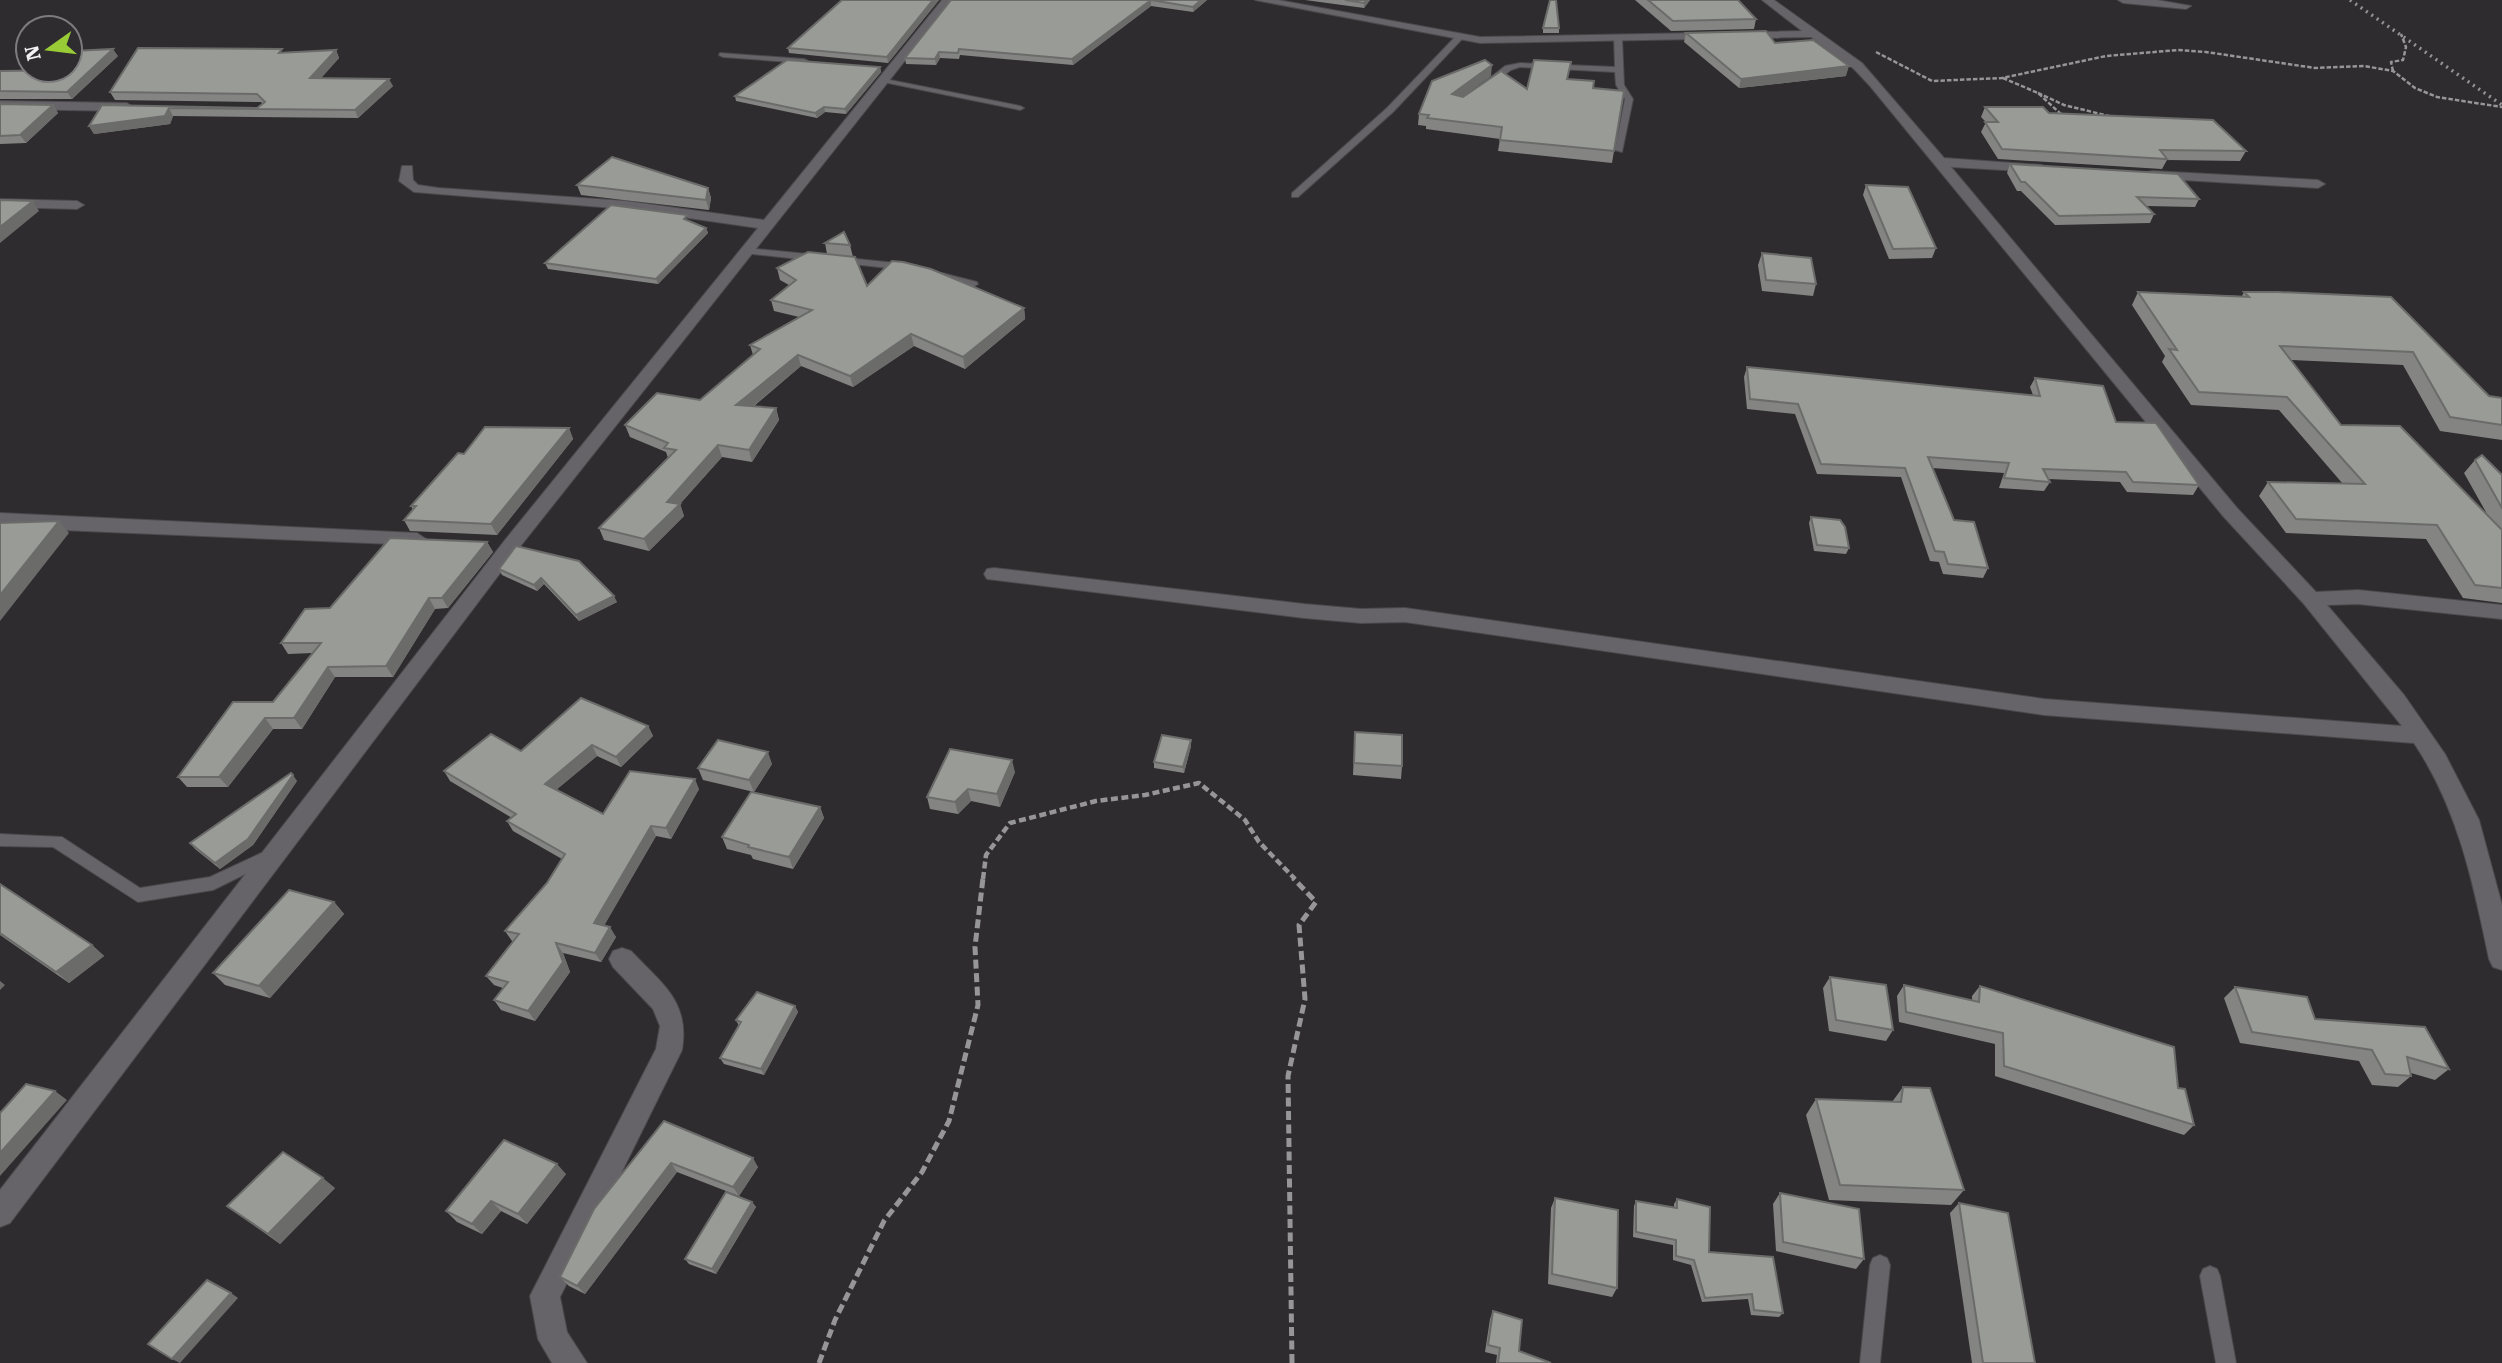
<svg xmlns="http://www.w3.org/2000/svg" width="2502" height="1363" font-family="'Roboto Serif',serif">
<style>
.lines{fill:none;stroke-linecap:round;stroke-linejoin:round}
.lane-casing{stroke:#4b494c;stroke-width:2}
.street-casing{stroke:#4b494c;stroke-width:2}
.path-far2{stroke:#969597;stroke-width:2.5;stroke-dasharray:4.5 2;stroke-linecap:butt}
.path-far1{stroke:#969597;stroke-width:4.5;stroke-dasharray:7 3.5;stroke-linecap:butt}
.path{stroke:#969597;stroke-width:5;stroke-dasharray:9 4.5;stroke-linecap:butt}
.lane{fill:#666468;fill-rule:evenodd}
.street{fill:#666468;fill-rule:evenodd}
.rail{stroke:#939294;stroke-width:3.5;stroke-dasharray:2 4.5;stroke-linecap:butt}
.wall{fill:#848582}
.shaded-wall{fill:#6b6c6a}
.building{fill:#999b97;stroke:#6b6c6a;stroke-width:2}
</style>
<rect width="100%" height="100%" fill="#2e2c2f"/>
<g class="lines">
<g class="lane-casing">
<g id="lane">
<path d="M1457 35 1464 37 1393 112 1298 197H1292V193L1387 108Z"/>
<path d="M1618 36 1622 38 1624 85 1633 99 1622 152 1615 150 1625 99 1616 85 1615 72 1520 67 1511 70 1492 84 1485 82 1505 66 1520 63 1615 67 1614 38Z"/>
<path d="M720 53 804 59 808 61 804 63 723 57 719 55Z"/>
<path d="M880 78 1020 106 1024 108 1020 110 883 82H880Z"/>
<path d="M746 248 818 255 823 258 818 261 743 253 741 251Z"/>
<path d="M838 257 905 264 910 267 905 270 835 262V258Z"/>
<path d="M942 273 977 282 978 284 973 287 938 278 937 276Z"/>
<path d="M0 834 62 837 140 888 210 877 272 848 278 850 280 854 278 858 213 890 138 902 53 847 0 846Z"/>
<path d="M1880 1255 1887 1258 1890 1265 1880 1363H1860L1870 1265 1873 1258Z"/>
<path d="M2210 1266 2217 1269 2220 1276 2236 1363H2216L2200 1276 2203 1269Z"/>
</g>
</g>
<g class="street-casing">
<g id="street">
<path d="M942 0H953L519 548 10 1223 0 1227V1190L505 540 758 228 626 209 414 192 399 181 402 166H412L413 180 418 185 439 188 626 201 764 220Z"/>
<path d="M1255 0H1278L1480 37 1802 31 1762 0H1774L1862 63 1944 158 2042 165V171L2037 172 1951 167 2237 508 2316 592 2358 590 2502 605V619L2358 604 2327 605 2404 695 2445 754 2479 820 2502 905V970L2493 967 2489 959C2473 882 2458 809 2414 743L2044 715 1405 622 1361 623 1304 618 987 579 984 574 987 569 994 568 1304 604 1361 609 1405 608 2044 699 2402 726 2304 604 2223 516 1870 86 1854 69 1811 37 1480 43Z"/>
<path d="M2118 0H2157L2191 6 2186 9 2123 3Z"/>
<path d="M0 101 127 103 133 107 127 111 0 109Z"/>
<path d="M2153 171 2318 180 2325 184 2318 188 2148 178V172Z"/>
<path d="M0 199 77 201 84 205 77 209 0 207Z"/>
<path d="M0 513 417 533 426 539 417 545 13 528 0 525Z"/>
<path d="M622 948 631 951C662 984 690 1001 682 1050L560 1297 567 1332 587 1363H552L538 1339 530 1296 656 1049 660 1026 653 1009 613 967 609 959 613 951Z"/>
</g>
</g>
<g class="path-far2">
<path d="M1876 52 1932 81 2002 78 2106 56 2178 50 2206 52 2315 68 2364 66 2393 71 2415 88 2437 97 2502 107"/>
<path d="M2393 71 2391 62 2403 60 2406 47 2401 34"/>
<path d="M2003 78 2038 93 2063 116"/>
<path d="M2038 93 2064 105 2113 117"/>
</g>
<path class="path-far1" d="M983 879 986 855 1010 823 1096 801 1145 795 1199 783 1245 820 1259 842 1295 879"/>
<g class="path">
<path d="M819 1363 835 1320 884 1221 922 1172 949 1121 978 1005 975 947 983 878"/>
<path d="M1292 1363 1288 1076 1305 999 1299 925 1316 902 1293 878"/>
</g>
<use href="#lane" class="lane"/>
<use href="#street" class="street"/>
<path class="rail" d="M2350 0 2502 105"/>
</g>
<g class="wall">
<path d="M842 0H939L888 63 789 53 788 48Z"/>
<path d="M951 0H1207L1193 12 1151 6 1073 65 960 55 959 59 940 58 936 65 906 64 905 58Z"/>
<path d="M1305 0H1370L1364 8Z"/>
<path d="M1635 0H1738L1756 19 1754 29 1671 31Z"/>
<rect x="1543" y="28" width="16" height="5"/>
<path d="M1686 33 1775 43 1846 76 1739 88 1684 42Z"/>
<path d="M336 50 339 58 321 78 393 86 358 118 173 116 170 124 94 134 89 126 102 105 257 108 263 104 261 102 115 100 110 92 284 52Z"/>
<path d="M118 56 72 99H0V71L70 70Z"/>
<path d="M880 67 881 72 846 114 825 112 817 118 736 101 735 96Z"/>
<path d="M1491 76 1462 97 1527 89 1568 79 1593 88 1624 91 1612 163 1498 151 1500 139 1426 129V126L1418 125 1419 114Z"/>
<path d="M0 104 53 105 58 113 26 143 0 144Z"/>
<path d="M1985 107 2049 113 2246 151 2240 161 2167 160 2162 169 1998 159 1981 132 1986 122 1981 117Z"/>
<path d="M2010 164 2199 199 2195 207 2146 206 2154 214 2150 223 2055 225 2021 191H2017L2007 173Z"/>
<path d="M577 185 708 188 711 198 709 210 581 195Z"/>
<path d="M1866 185 1936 248 1932 258 1889 259 1863 195Z"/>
<path d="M689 221 706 228 708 233 658 284 548 269 545 263Z"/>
<path d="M825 243 850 245 853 257 827 254Z"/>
<path d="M1762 253 1816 284 1813 296 1762 291 1758 265Z"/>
<path d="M777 268 867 286 1024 308 1025 319 965 369 914 346 853 387 801 366 753 407 776 408 779 420 752 462 722 457 680 504 684 516 649 551 604 540 599 528 668 458 666 452 630 437 625 425 700 400 753 355 750 345 799 317 774 311 771 300 789 285 780 280Z"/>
<path d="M2138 292 2242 296 2244 292 2391 297 2489 396 2502 398V440L2440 431 2403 365 2291 360 2341 425 2487 514 2464 473 2475 460 2502 475V603L2463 598 2426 539 2286 533 2259 496 2268 482 2343 484 2279 410 2191 405 2162 362 2165 356 2132 305Z"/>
<path d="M1747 367 2033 395 2030 387 2035 378 2116 422 2199 485 2193 495 2127 492 2120 482 2048 479 2050 482 2044 491 1999 488 2004 473 1932 468 1954 520 1988 568 1983 578 1943 574 1939 562 1930 561 1901 477 1817 474 1795 414 1747 409 1744 377Z"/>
<path d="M569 428 573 439 497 535 410 531 404 520 413 510 411 506 464 454Z"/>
<path d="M1811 517 1849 548 1846 554 1814 551 1809 523Z"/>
<path d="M487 542 493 552 448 608 435 609 393 677H335L302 729H273L228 787H187L178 777 273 702 313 653 288 654 281 643 330 608Z"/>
<path d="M516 546 617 602 579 621 544 584 537 591 502 575 499 569Z"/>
<path d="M648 726 653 736 621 767 597 756 556 790 603 814 699 789 671 839 656 836 604 925 616 937 601 962 563 953 570 972 535 1021 501 1010 494 1000 503 988 494 985 486 976 513 941H512L505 931 547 883 562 859 513 831 507 821 512 818 450 781 444 771 521 751Z"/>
<path d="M1355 732 1402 766 1401 779 1353 775Z"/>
<path d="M1191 746 1184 773 1154 768V762Z"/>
<path d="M772 764 754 792 703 780 698 768Z"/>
<path d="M1015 772 1000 807 971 801 958 814 930 809 927 797Z"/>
<path d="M297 781 253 845 220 869 195 849 190 843Z"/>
<path d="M820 807 824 818 793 869 753 859 751 855 727 849 722 837Z"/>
<path d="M0 884 92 945 104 956 69 983 0 935Z"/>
<path d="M334 902 344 914 270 998 225 985 213 973Z"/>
<path d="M1830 977 1893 1030 1886 1041 1829 1031 1823 988Z"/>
<path d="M1904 985 1972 1000V996L1980 986 2178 1088 2194 1125 2184 1135 1995 1076V1044L1899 1022 1897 996Z"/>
<path d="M2235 987 2315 1019 2449 1069 2435 1080 2411 1073V1076L2398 1087 2372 1085 2359 1061 2240 1043 2224 998Z"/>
<path d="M795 1006 798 1012 764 1075 724 1064 720 1058 739 1026 736 1020Z"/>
<path d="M1903 1087 1964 1190 1951 1205 1829 1200 1806 1115 1816 1099 1892 1102Z"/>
<path d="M664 1121 758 1167 739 1196 677 1172 585 1294 569 1286 560 1277Z"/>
<path d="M566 1174 527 1224 501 1211 482 1234 457 1222 446 1211Z"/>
<path d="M335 1188 280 1244 227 1206Z"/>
<path d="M1780 1193 1864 1259 1856 1269 1776 1251 1773 1204Z"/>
<path d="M1555 1198 1617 1288 1612 1297 1548 1284 1551 1208Z"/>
<path d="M1677 1199 1709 1252 1783 1313 1779 1317 1751 1315 1748 1299 1702 1302 1691 1265 1673 1260V1245L1633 1237 1634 1206 1636 1201 1674 1208V1204Z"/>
<path d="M752 1202 756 1207 716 1274 689 1264 685 1259Z"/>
<path d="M1959 1203 2035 1363H1972L1950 1213Z"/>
<path d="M1493 1311 1519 1351 1551 1363H1496L1497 1355 1485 1352 1490 1319Z"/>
</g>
<g class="shaded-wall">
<path d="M933 0H939L888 63 887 57Z"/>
<path d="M1151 0V6L1073 65 1072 59Z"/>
<path d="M1201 0H1207L1193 12V7Z"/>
<path d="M1366 0H1370L1364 8V3Z"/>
<path d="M113 49 118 56 72 99 67 92Z"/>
<path d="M336 50 339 58 314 86 310 78Z"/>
<path d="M939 52 940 58 936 65 935 59Z"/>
<path d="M1492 65 1491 76 1451 105 1452 94Z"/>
<path d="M1849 66 1846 76 1739 88 1741 79Z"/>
<path d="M880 67 881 72 846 114 845 109Z"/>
<path d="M389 79 393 86 358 118 355 110Z"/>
<path d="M53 105 58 113 26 143 20 135Z"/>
<path d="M824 107 825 112 817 118 815 113Z"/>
<path d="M169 108 173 116 170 124 94 134 89 126Z"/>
<path d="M708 188 711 198 709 210 706 200Z"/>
<path d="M33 201 39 211 0 243V227Z"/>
<path d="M706 228 708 233 658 284 656 279Z"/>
<path d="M1024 308 1025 319 965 369 963 357Z"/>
<path d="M911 334 914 346 853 387 850 376Z"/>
<path d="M798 355 801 366 740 417 736 405Z"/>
<path d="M776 408 779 420 752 462 749 450Z"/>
<path d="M569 428 573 439 497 535 491 524Z"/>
<path d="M718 445 722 457 680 504 684 516 649 551 644 539 667 502Z"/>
<path d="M59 521 69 533 0 621V595Z"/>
<path d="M487 542 493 552 448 608 442 598Z"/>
<path d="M541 578 544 584 537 591 534 585Z"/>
<path d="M614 596 617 602 579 621 576 615Z"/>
<path d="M429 598 435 609 393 677 386 666Z"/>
<path d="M328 667 335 677 302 729 294 718Z"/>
<path d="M265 718 273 729 228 787 219 777Z"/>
<path d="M648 726 653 736 621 767 616 757Z"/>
<path d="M1191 740V746L1184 773 1183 767Z"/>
<path d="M592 745 597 756 551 794 545 784Z"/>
<path d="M768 752 772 764 754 792 749 780Z"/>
<path d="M1012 760 1015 772 1000 807 997 794Z"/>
<path d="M293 775 297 781 253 845 220 869 215 863Z"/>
<path d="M695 779 699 789 671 839 666 828Z"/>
<path d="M968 789 971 801 958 814 955 802Z"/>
<path d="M820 807 824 818 793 869 789 857Z"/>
<path d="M651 826 656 836 600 933 594 923Z"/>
<path d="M334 902 344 914 270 998 259 986Z"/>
<path d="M610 927 616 937 601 962 595 953Z"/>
<path d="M556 943 563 953 570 972 535 1021 528 1011Z"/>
<path d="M92 945 104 956 69 983 56 972Z"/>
<path d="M0 981 5 985 0 990Z"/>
<path d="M795 1006 798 1012 764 1075 761 1069Z"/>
<path d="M55 1091 67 1100 0 1176V1153Z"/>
<path d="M753 1158 758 1167 739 1196 733 1187Z"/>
<path d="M671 1163 677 1172 585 1294 577 1286Z"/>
<path d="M557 1164 566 1174 527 1224 518 1214Z"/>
<path d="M323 1178 335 1188 280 1244 268 1234Z"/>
<path d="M491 1201 501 1211 482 1234 472 1224Z"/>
<path d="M752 1202 756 1207 716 1274 712 1269Z"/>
<path d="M231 1293 238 1298 180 1363 172 1359Z"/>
</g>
<g class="building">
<path d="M842 0H933L887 57 788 48Z"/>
<path d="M951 0H1201L1193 7 1151 0 1072 59 959 49 958 53 939 52 935 59 905 58Z"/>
<path d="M1345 0H1366L1364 3Z"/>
<path d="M1550 0H1556L1559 28H1543Z"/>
<path d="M1648 0H1738L1756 19 1673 21Z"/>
<path d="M1766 31 1775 43 1813 40 1849 66 1741 79 1686 33Z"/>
<path d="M138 48 282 49 279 53 336 50 310 78 389 79 355 110 169 108 165 116 89 126 102 105 257 108 265 102 257 94 110 92Z"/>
<path d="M113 49 67 92 0 91V71L70 70V54L74 51Z"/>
<path d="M787 60 880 67 845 109 824 107 815 113 735 96Z"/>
<path d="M1485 60 1492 65 1452 94 1463 97 1501 71 1527 89 1534 60 1571 62 1567 79 1594 81 1593 88 1624 91 1614 151 1500 140 1502 127 1427 118 1429 115 1419 114 1432 81Z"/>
<path d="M0 104 53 105 20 135 0 136Z"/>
<path d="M1985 107H2043L2049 113 2213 120 2246 151 2160 150 2167 159 2002 149 1985 122H1998Z"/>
<path d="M612 157 708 188 706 200 577 185Z"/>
<path d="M2010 164 2178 174 2199 199 2137 197 2154 214 2059 216 2025 182H2021Z"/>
<path d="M1866 185 1908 187 1936 248 1893 249Z"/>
<path d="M0 200 33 201 0 227Z"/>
<path d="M611 205 687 215 684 219 706 228 656 279 545 263Z"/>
<path d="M844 232 850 245 825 243Z"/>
<path d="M808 252 855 257 867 286 892 261 903 262 931 269 1024 308 963 357 911 334 850 376 798 355 736 405 776 408 749 450 718 445 667 502 680 504 644 539 599 528 676 450 664 448 668 443 625 425 657 393 700 400 760 349 750 345 812 310 771 300 796 280 777 268Z"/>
<path d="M1762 253 1811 258 1816 284 1766 280Z"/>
<path d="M2138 292 2249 297 2244 292H2278L2391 297 2489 396 2502 398V425L2450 417 2413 352 2280 346 2341 425 2400 426 2502 530V588L2475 585 2437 525 2296 519 2268 482 2365 484 2287 397 2199 392 2169 349 2177 350Z"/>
<path d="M1747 367 2040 396 2035 378 2103 386 2116 422 2156 423 2199 485 2133 482 2126 472 2043 469 2050 482 2004 478 2009 463 1928 457 1954 520 1974 522 1988 568 1948 564 1944 552 1935 551 1905 468 1821 464 1798 404 1750 399Z"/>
<path d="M485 427 569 428 491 524 404 520 416 506H411L458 453 464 454Z"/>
<path d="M2482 455 2502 475V508L2475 460Z"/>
<path d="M1811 517 1840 520 1845 527 1849 548 1817 545Z"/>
<path d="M59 521 0 595V523Z"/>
<path d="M390 538 487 542 442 598H429L386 666 328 667 294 718H265L219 777H178L233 702H273L321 643H281L305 609 330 608Z"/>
<path d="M516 546 579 561 614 596 576 615 541 578 534 585 499 569Z"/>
<path d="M581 698 648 726 616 757 592 745 545 784 603 814 630 771 695 779 666 828 651 826 594 923 610 927 595 953 556 943 563 962 528 1011 494 1000 508 982 486 976 519 934 505 931 547 883 565 854 507 821 516 814 444 771 491 734 521 751Z"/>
<path d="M1355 732 1402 735V766L1354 763Z"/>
<path d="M1162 735 1191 740 1183 767 1154 762Z"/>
<path d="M718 740 768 752 749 780 698 768Z"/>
<path d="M950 749 1012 760 997 794 968 789 955 802 927 797Z"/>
<path d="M291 773 293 775 248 839 215 863 190 843Z"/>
<path d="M751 792 820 807 789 857 748 847 749 845 722 837Z"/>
<path d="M0 884 92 945 56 972 0 933Z"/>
<path d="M289 890 334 902 259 986 213 973Z"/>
<path d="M1830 977 1886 985 1893 1030 1836 1020Z"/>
<path d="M1904 985 1979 1002 1980 986 2174 1047 2178 1088 2185 1089 2194 1125 2004 1066 2003 1033 1906 1012Z"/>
<path d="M2235 987 2307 997 2315 1019 2425 1027 2449 1069 2407 1057 2411 1076 2385 1074 2372 1050 2252 1032Z"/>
<path d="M757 992 795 1006 761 1069 720 1058 741 1022 736 1020Z"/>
<path d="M26 1084 55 1091 0 1153V1113Z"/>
<path d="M1903 1087 1930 1088 1964 1190 1840 1185 1816 1099 1901 1102Z"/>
<path d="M664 1121 753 1158 733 1187 671 1163 577 1286 560 1277 594 1209Z"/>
<path d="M504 1140 557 1164 518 1214 491 1201 472 1224 446 1211Z"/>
<path d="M283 1152 323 1178 268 1234 227 1206Z"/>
<path d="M726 1192 752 1202 712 1269 685 1259Z"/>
<path d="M1780 1193 1859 1209 1864 1259 1783 1242Z"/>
<path d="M1555 1198 1618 1210 1617 1288 1552 1274Z"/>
<path d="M1677 1199 1710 1207 1709 1252 1773 1257 1783 1313 1754 1310 1752 1294 1705 1298 1694 1260 1676 1256V1240L1636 1232V1201L1677 1208Z"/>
<path d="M1959 1203 2008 1213 2035 1363H1983Z"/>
<path d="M207 1280 231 1293 172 1359 148 1344Z"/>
<path d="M1493 1311 1522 1320 1519 1351 1551 1363H1498L1500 1348 1488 1345Z"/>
</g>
<g transform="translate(49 49) rotate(256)"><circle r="33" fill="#2e2c2f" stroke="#7c7b7d" stroke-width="2"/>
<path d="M0-5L12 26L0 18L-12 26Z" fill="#99cb36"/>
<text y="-10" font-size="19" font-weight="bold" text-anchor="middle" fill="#f2f1f3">N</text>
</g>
</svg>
